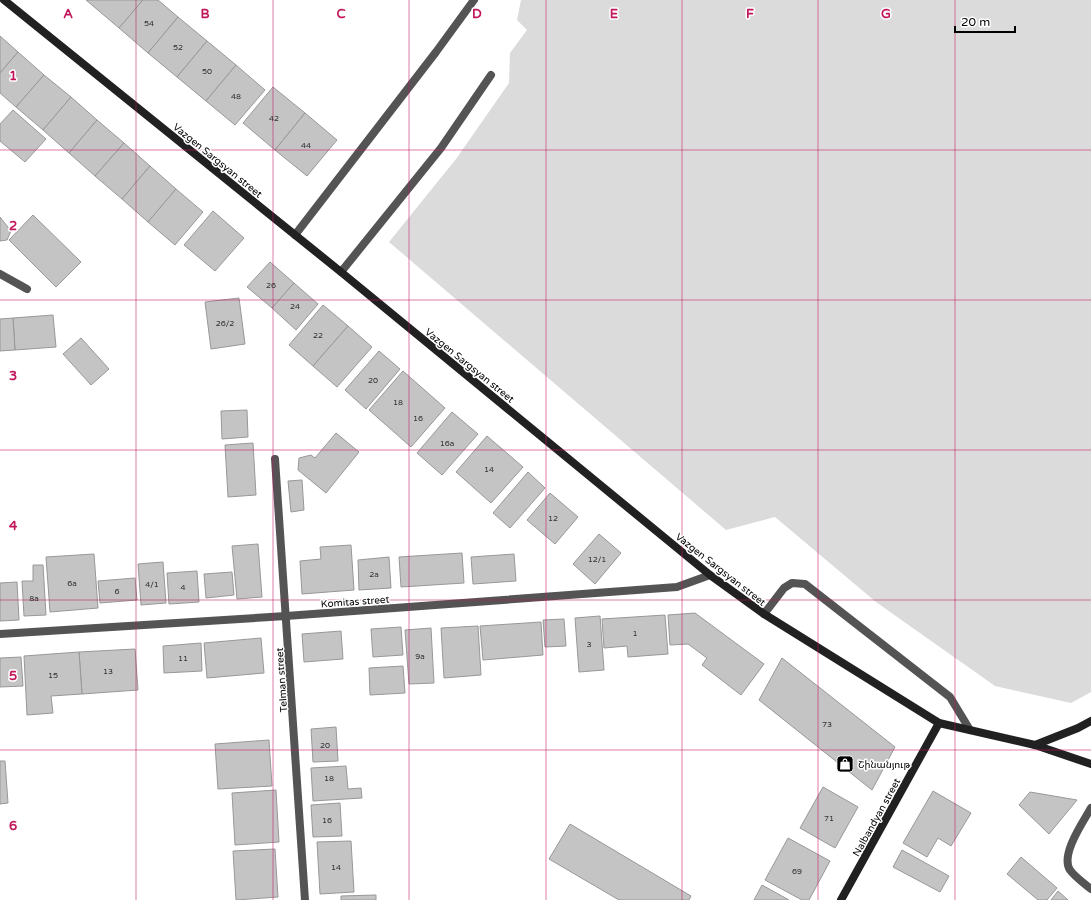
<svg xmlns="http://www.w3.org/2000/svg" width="1091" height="900" font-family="'Varela Round','Noto Sans Armenian',sans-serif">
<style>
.green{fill:#dbdbdb}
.building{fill:#c4c4c4;stroke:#989898}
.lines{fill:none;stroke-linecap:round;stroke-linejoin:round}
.lane{stroke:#545454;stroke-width:8}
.street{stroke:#545454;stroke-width:8}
.secondary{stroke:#212121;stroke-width:8}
.grid{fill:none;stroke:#c2185b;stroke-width:1;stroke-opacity:0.55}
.labels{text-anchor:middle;stroke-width:3;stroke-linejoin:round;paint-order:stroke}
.number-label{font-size:8px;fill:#313131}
.street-label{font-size:10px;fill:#000;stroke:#fff}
.poi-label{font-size:10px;fill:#000;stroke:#fff;text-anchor:start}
.grid-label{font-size:13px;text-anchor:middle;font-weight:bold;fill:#c2185b;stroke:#fff;stroke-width:3;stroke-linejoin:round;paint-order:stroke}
</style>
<rect width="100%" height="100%" fill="#fff"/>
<path class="green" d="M521 0H1091V692L1071 703 995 686 876 602 775 517 726 530 389 242 456 159 509 83 510 53 527 30 517 20Z"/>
<g class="building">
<path d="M86 0H143L119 28Z"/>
<path d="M143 0H158L178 17 148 53 119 28Z"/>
<path d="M178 17 207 41 177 77 148 53Z"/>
<path d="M0 36 18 52 0 73Z"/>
<path d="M207 41 236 65 206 101 177 77Z"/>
<path d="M18 52 44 75 16 107 0 93V73Z"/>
<path d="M236 65 265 90 235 125 206 101Z"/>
<path d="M44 75 71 97 43 130 16 107Z"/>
<path d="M273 87 305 113 275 150 243 123Z"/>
<path d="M71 97 97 120 69 153 43 130Z"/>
<path d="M13 110 46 139 25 162 0 141V124Z"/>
<path d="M305 113 337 140 307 176 275 150Z"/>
<path d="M97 120 124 143 95 176 69 153Z"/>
<path d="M124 143 150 166 122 199 95 176Z"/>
<path d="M150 166 176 189 148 222 122 199Z"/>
<path d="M176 189 203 212 175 245 148 222Z"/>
<path d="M213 211 244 238 215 271 184 245Z"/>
<path d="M33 215 81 262 56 287 9 240Z"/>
<path d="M0 217 11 231 7 240 0 241Z"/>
<path d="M270 262 294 283 272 308 247 287Z"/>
<path d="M294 283 318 304 296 330 272 308Z"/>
<path d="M239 298 245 344 211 349 205 302Z"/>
<path d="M323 305 348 326 313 366 289 345Z"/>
<path d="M53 315 56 347 15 350 13 318Z"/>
<path d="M13 318 15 350 0 351V319Z"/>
<path d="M348 326 372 347 337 387 313 366Z"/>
<path d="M81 338 109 369 91 385 63 354Z"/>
<path d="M379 351 400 369 366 409 345 390Z"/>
<path d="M403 371 445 408 411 447 369 410Z"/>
<path d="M247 410 248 437 222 439 221 411Z"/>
<path d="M452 412 478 434 442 475 417 453Z"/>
<path d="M336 433 359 452 326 493 298 470 299 458 311 455 315 458Z"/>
<path d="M487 436 523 467 491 503 456 472Z"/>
<path d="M253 443 256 495 228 497 225 445Z"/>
<path d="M528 472 545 488 510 528 493 513Z"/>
<path d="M302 480 304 510 291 512 288 481Z"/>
<path d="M550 493 578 517 555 544 527 520Z"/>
<path d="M599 534 621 553 595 584 573 564Z"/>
<path d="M258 544 262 597 237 599 232 546Z"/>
<path d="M351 545 354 590 302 594 300 561 321 559 320 547Z"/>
<path d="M462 553 464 583 401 587 399 557Z"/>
<path d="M94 554 98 608 50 612 46 557Z"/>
<path d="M514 554 516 581 473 584 471 557Z"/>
<path d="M389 557 391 588 359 590 358 560Z"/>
<path d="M163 562 166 603 141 605 138 564Z"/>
<path d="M33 565H43L46 615 24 616 22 581H33Z"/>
<path d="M197 571 199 602 169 604 167 573Z"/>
<path d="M232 572 234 595 206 598 204 574Z"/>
<path d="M135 578 137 600 100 603 98 581Z"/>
<path d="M17 582 19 620 0 621V583Z"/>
<path d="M695 613 764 664 741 695 702 665 707 658 688 644 670 645 668 615Z"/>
<path d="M665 615 668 654 628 657 627 646 604 648 602 619Z"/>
<path d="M600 616 604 670 579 672 575 618Z"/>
<path d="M564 619 566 646 545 647 543 620Z"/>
<path d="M541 622 543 655 483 660 480 626Z"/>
<path d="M478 626 481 675 444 678 441 628Z"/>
<path d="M401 627 403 655 373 657 371 629Z"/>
<path d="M431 628 434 683 409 684 405 630Z"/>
<path d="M341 631 343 659 304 662 302 634Z"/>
<path d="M261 638 264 673 207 678 204 643Z"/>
<path d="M201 643 202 671 164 673 163 646Z"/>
<path d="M135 649 138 690 82 694 79 652Z"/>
<path d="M79 652 82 694 51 696 53 713 27 715 24 656Z"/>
<path d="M21 657 23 686 0 687V658Z"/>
<path d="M782 658 895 747 872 790 759 700Z"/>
<path d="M403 666 405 693 370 695 369 668Z"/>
<path d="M336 727 338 761 313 762 311 729Z"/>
<path d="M269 740 272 786 218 789 215 744Z"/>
<path d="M0 761H5L8 803 0 804Z"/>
<path d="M346 766 348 789 361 788 362 798 313 801 311 768Z"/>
<path d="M823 787 858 807 835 848 800 828Z"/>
<path d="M276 790 279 842 235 845 232 793Z"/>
<path d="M933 791 971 813 951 846 938 838 927 857 903 843Z"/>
<path d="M1030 792 1077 800 1049 834 1019 805Z"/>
<path d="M340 803 342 836 313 837 311 805Z"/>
<path d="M570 824 691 896 689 900H619L549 859Z"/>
<path d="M788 838 830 861 809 900H802L765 880Z"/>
<path d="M351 841 354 892 320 894 317 842Z"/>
<path d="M275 849 278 897 236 900 233 851Z"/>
<path d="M902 850 949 876 940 892 893 867Z"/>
<path d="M1021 857 1057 888 1047 900H1038L1007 874Z"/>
<path d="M762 885 789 900H754Z"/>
<path d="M1058 891 1068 900H1051Z"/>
<path d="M376 895V900H341V896Z"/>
</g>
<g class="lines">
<g class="lane">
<path d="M295 235 436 52 474 0"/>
<path d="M341 272 441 148 491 75"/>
<path d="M0 274 27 289"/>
<path d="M764 614 784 588 792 583 805 584 950 697 970 730"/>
</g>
<g class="street">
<path d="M275 459 305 900"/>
<path d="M0 634 286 616 677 587 710 575"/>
<path d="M1091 808C1083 822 1060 855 1070 870 1075 877 1085 884 1091 889"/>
</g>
<g class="secondary">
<path d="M4 0 341 272 710 575 764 614 939 723 1035 745 1091 764"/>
<path d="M1035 745 1078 728 1091 721"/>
<path d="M841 900 939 723"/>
</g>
</g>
<path class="grid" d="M136 0V900M273 0V900M409 0V900M546 0V900M682 0V900M818 0V900M955 0V900M0 150H1091M0 300H1091M0 450H1091M0 600H1091M0 750H1091"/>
<defs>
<g id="shop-square" transform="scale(0.9)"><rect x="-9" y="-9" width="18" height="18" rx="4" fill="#000" stroke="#fff"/><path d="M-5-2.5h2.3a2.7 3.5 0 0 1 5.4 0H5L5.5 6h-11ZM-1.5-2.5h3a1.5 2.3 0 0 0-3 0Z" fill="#fff"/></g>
</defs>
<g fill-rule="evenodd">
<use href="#shop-square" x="845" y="764"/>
</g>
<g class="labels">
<g class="number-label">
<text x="149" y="26">54</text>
<text x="178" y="50">52</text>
<text x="207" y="74">50</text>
<text x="236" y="99">48</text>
<text x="274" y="121">42</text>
<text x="306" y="148">44</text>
<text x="271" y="288">26</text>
<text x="295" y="309">24</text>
<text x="225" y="326">26/2</text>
<text x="318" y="338">22</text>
<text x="373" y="383">20</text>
<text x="398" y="405">18</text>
<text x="418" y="421">16</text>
<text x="447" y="446">16a</text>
<text x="489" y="472">14</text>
<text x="553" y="521">12</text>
<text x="597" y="562">12/1</text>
<text x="374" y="577">2a</text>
<text x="72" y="586">6a</text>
<text x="152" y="587">4/1</text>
<text x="183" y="590">4</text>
<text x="117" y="594">6</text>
<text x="34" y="601">8a</text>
<text x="635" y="636">1</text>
<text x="589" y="647">3</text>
<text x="420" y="659">9a</text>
<text x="183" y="661">11</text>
<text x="108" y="674">13</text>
<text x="53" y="678">15</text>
<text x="827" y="727">73</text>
<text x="325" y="748">20</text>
<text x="329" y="781">18</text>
<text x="829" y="821">71</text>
<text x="327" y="823">16</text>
<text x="336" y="870">14</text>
<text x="797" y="874">69</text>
</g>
<g class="street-label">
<text transform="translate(218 160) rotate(39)" y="4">Vazgen Sargsyan street</text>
<text transform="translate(470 365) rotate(39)" y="4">Vazgen Sargsyan street</text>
<text transform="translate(721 569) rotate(38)" y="4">Vazgen Sargsyan street</text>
<text transform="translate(355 601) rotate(-4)" y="4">Komitas street</text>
<text transform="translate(281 680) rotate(-94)" y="4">Telman street</text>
<text transform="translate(876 817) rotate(-61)" y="4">Nalbandyan street</text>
</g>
<g class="poi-label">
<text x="858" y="768">Շինանյութ</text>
</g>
</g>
<g class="grid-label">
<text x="68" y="18">A</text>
<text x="205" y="18">B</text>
<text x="341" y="18">C</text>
<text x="477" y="18">D</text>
<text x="614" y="18">E</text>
<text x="750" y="18">F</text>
<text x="886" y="18">G</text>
<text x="13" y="80">1</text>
<text x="13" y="230">2</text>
<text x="13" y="380">3</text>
<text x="13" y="530">4</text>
<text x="13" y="680">5</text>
<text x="13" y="830">6</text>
</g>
<path d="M955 26v6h60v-6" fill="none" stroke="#000000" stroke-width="2"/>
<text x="961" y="26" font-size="12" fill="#000000" stroke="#ffffff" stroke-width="3" paint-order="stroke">20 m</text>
</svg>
